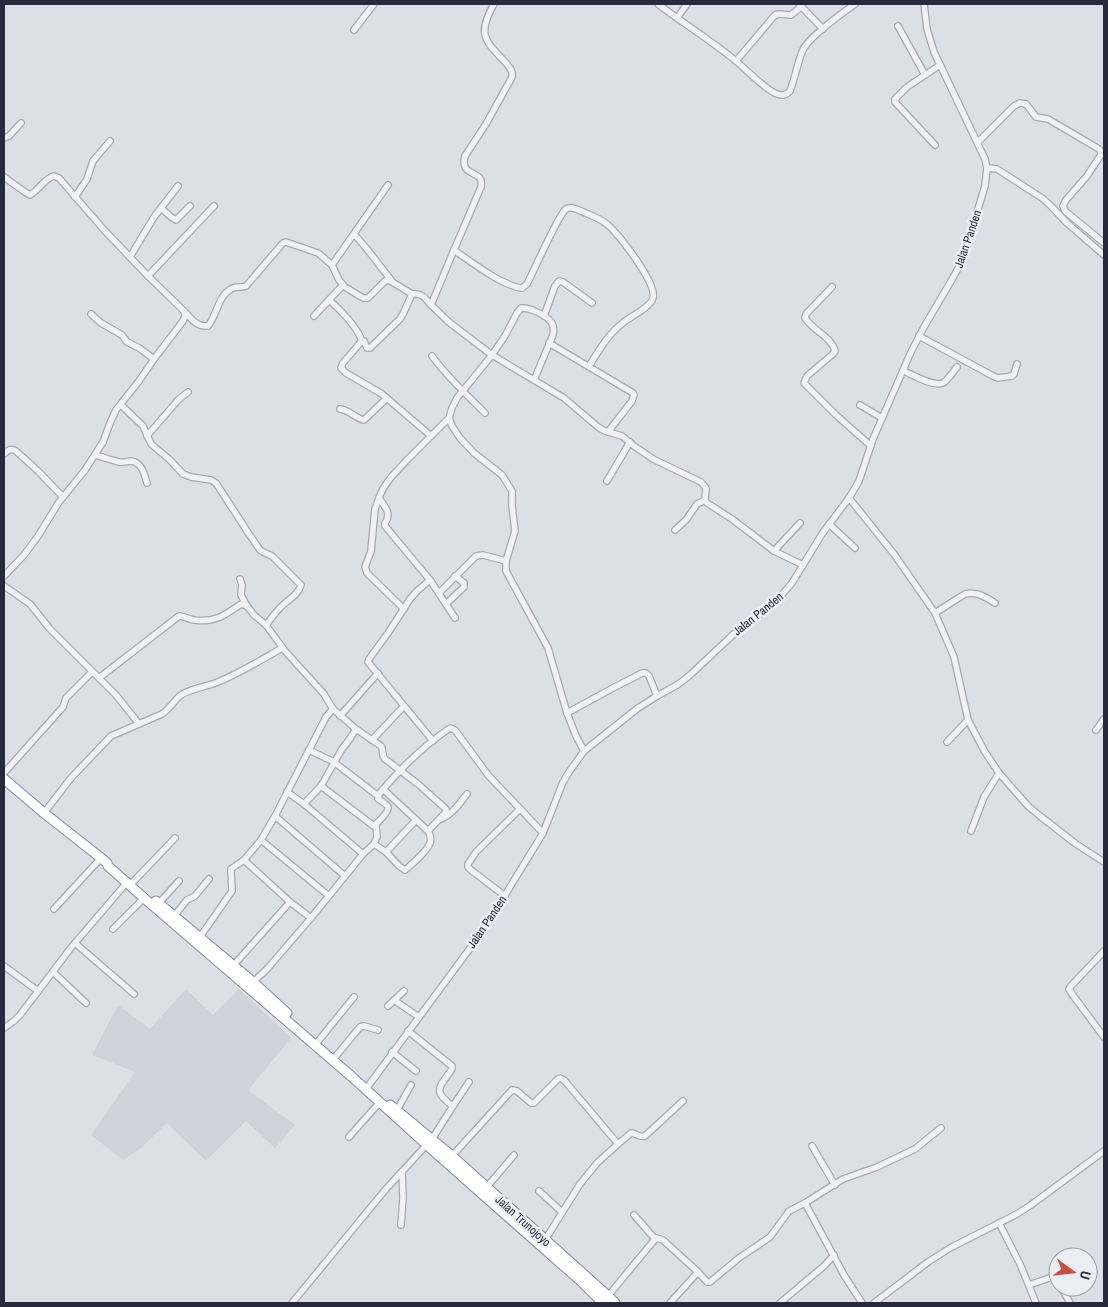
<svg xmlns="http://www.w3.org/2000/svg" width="1108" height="1307" font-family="'Archivo Narrow',sans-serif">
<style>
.built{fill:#cfd1db}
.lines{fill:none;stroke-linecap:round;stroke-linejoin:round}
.minor-casing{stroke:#a6a9b3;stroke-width:8}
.highway-casing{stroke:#85899d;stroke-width:11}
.minor{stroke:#f0f0f5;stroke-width:5.5}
.highway{stroke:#fff;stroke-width:9}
.labels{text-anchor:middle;stroke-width:5;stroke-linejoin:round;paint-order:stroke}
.street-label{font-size:12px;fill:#272a3c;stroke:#eceef4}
</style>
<rect width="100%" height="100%" fill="#dddfe6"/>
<path class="built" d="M186 989 213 1015 239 989 291 1038 248 1090 295 1125 275 1148 246 1121 206 1161 167 1123 141 1148 123 1160 91 1135 135 1072 92 1055 118 1005 150 1029Z"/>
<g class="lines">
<g class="minor-casing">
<g id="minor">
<path d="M494 4C477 34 484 40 506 63 510 68 513 71 512 77L486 124 465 156C459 179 485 168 481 187L454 250 431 305 450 323 492 355 564 398 598 427 605 431 622 436 634 446 653 459 701 482 706 488 705 500 707 503 732 519 774 551 803 565"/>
<path d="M658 4C684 24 712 41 737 62 748 71 764 89 777 94 783 96 786 95 790 91 795 78 797 65 802 52 807 38 841 14 855 4"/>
<path d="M799 4 823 29"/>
<path d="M677 18 687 4"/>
<path d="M898 26 925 75"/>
<path d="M354 30 374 4"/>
<path d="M736 61 775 15 779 14 791 15 801 7"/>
<path d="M4 138 9 136 21 123"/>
<path d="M978 142 1014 106 1020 103 1026 104 1036 117 1048 119 1099 149 1102 153 1087 176 1066 200 1063 206 1065 211 1104 243"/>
<path d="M935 145 895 102V99L907 87 940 65"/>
<path d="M987 168 997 169 1042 198 1050 205 1067 223 1104 255"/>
<path d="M4 177 25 192 30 195C39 190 45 178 54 176L59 178 105 231 148 276 184 311 185 316 183 321 154 359 139 381 116 410 110 423 103 442 85 470 59 502 38 536 24 555 4 576"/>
<path d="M75 197 87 179 93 161 110 141"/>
<path d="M161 208 171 217 176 220 190 206"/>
<path d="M354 234 367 249 391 280"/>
<path d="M454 250C470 261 502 286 522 288L527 284C534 271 558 215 566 209 570 206 576 209 581 211 590 215 600 218 608 225 619 235 657 283 653 298 651 307 631 316 624 322 609 333 599 350 589 366"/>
<path d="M130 257 154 217 178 186"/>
<path d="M332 265 388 185"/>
<path d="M148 276 214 206"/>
<path d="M832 287 806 314 805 318C812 330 832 337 835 351L833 354 807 376 804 383 836 415 871 446"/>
<path d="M329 300 343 285"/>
<path d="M185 312C191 319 197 327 208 326 217 315 218 296 231 289 236 286 241 288 246 286L283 243 286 242 318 253 332 265 339 280 345 287 363 298H368L385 281 389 280 412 294"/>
<path d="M91 314 101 323 122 335 127 342 139 348 154 359"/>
<path d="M314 316 329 300C341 310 357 327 362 341"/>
<path d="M544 316 555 286 559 281 563 282 592 303"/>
<path d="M919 336 993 376 998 378 1012 376 1014 374 1017 364"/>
<path d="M549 343 633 393 634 395 632 401 608 432"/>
<path d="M432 356C448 378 466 394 485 413"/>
<path d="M904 371C913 375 933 387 943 383 948 380 953 372 957 367"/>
<path d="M534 380 553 335C554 330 554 326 551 322 546 315 529 307 521 308L517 313 505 336 492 355 457 398 452 408 449 418 452 426 460 438 474 453 502 475 512 491V506L515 531 506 561V571L548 648 567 713 576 736 584 751"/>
<path d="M121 405 143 426 151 444 169 459 183 474 191 477 211 480 216 483 249 534 260 550 263 552 272 556 301 585C299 594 289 599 282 606 276 611 271 619 266 625"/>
<path d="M860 405 882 418"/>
<path d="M340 409C349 410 355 418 364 420L387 398"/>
<path d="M449 418C435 432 421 446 407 460 396 472 384 483 379 498 385 507 392 513 385 523V526L430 580 455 618"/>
<path d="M147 436 178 400 188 392"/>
<path d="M431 436 382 394 346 373 341 368 343 363 361 342 364 341 367 348H370L400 319 403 314 412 294C421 292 426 299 431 305"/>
<path d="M4 454C8 450 11 448 16 451L38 471 63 497"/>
<path d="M95 455C103 457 111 460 119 462 124 463 127 461 131 461 142 462 145 476 147 483"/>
<path d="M607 481 630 442"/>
<path d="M379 498 375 509 371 551 365 567 367 573 369 575 404 609"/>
<path d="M849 498 894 554 935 613 954 657 968 720 985 752 999 773 1028 806 1040 816 1076 844 1104 862"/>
<path d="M829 524 855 548"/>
<path d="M675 530 686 520 697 504 705 500"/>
<path d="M774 551 800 523"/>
<path d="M240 579 242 585 241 595 247 606"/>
<path d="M430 580 417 591 410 599 388 633 369 659 368 662 433 741"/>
<path d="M4 586 30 604 50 629 116 695 139 724"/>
<path d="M439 593 476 556 483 555 506 561"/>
<path d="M446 604 464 587V583L455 576"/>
<path d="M935 613 965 594C977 591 985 597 995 603"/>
<path d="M99 678 179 616C184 616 188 619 194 620 215 623 225 615 241 604L247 606 254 615 266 625 285 651 324 694 333 709 356 729 381 746C384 750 381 755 385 759L418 784 446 809V812L428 831"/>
<path d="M567 713 613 688 642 673H646L649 676 657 696"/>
<path d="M340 716 378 673"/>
<path d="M1096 730 1104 719"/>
<path d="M372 740 404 706"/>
<path d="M947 742 968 720"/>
<path d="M309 750 334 762 378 796"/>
<path d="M4 773 63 707 66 698 92 672"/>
<path d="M321 786 375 827"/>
<path d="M287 792 304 804 363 854"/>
<path d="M304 804 321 786 342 749 349 740 356 729"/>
<path d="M44 813 71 778 111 736 162 714C170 709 174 700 181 695 192 688 206 687 218 682 240 673 261 660 282 648"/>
<path d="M275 816 345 876"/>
<path d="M441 819C453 814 459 804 467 794"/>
<path d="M971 831 984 797 999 773"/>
<path d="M261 840 329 896"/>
<path d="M374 844 386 852 399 866 405 870C411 865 427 851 430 843 432 839 430 835 428 831L383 789"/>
<path d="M386 852 416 820"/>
<path d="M244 860 290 902 311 918"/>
<path d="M133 882 175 838"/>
<path d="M505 896 471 870 468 867V864L476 852 520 809"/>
<path d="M159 903 179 881"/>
<path d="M54 909 101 858"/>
<path d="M174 916 187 900 195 896 209 879"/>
<path d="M113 929 144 898"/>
<path d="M200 937 232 891 231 869 244 860 261 840 275 816 326 717 333 709"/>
<path d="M75 943 134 994"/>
<path d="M1104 951 1071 986 1069 989 1072 994 1104 1037"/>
<path d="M4 966 38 991"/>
<path d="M232 967 290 902"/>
<path d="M53 972 86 1003"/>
<path d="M251 984 267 969 311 918 363 854 374 844 377 837 376 824C379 821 389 812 388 807 387 804 381 801 378 799L379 794C400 769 423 746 450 728L455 730 488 775 543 833"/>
<path d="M394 1000 419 1017"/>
<path d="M388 1006 404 991"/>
<path d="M4 1028 14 1021 20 1015 70 949 128 881"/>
<path d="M315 1045 354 997"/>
<path d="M392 1052 416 1071"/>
<path d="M336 1056 360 1027 364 1026 378 1030"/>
<path d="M366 1089 485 928 543 833 563 782 569 772 584 751 638 708 657 696 677 685 689 676 738 630 768 608 779 598 792 583 822 534 849 498 859 481 873 439 911 352 924 327 954 276 963 259 985 186 987 168 985 159 934 52 927 29 924 4"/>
<path d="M453 1106 469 1082"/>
<path d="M397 1110 411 1085"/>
<path d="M349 1137 379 1103"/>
<path d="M618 1144 631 1133C636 1133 640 1138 645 1136L683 1101"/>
<path d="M812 1146 835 1185"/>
<path d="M452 1156 512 1090 517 1091 531 1103H534L558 1079 560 1078 564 1080 618 1144 598 1162 580 1184 545 1240"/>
<path d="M486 1188 514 1155"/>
<path d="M539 1191 562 1212"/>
<path d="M805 1203 844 1275 862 1303"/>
<path d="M634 1215 655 1239"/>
<path d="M999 1223 1020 1264 1036 1303"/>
<path d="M401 1225 403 1198 402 1172"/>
<path d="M1029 1285 1052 1277 1056 1279 1058 1283"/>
<path d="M1061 1287 1070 1303"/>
<path d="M608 1296 656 1238 663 1240 698 1272"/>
<path d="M292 1303 386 1189 432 1139 453 1106C431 1091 440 1087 452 1069V1066L408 1031"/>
<path d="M670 1303 698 1272 707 1282H710L739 1258 770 1237 789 1211 805 1203 843 1179 877 1167 915 1149 941 1128"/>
<path d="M780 1303 824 1266 834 1255"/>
<path d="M874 1303 928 1262 950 1248 1017 1214 1031 1205 1104 1151"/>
</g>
</g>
<g class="highway-casing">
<g id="highway">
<path d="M4 779 44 813 101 858 107 863 108 866 144 898 351 1076 438 1155 583 1283 603 1303"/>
<path d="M156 901 253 982 287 1013"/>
<path d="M390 1105 452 1156 608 1296 615 1303"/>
</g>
</g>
<use href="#minor" class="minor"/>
<use href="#highway" class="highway"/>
</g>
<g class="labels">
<g class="street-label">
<text transform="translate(968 239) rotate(-71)" y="4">Jalan Panden</text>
<text transform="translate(758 614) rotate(-39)" y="4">Jalan Panden</text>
<text transform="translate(487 922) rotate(-56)" y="4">Jalan Panden</text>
<text transform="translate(523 1221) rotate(42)" y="4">Jalan Trunojoyo</text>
</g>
</g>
<rect width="1108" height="1307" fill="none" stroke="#272a3c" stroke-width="10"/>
<g transform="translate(1073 1272) rotate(105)"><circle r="24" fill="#eceef4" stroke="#9da0aa"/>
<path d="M0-4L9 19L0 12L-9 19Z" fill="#c94e45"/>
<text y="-8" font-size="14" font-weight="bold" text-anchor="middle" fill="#272a3c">U</text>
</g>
</svg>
